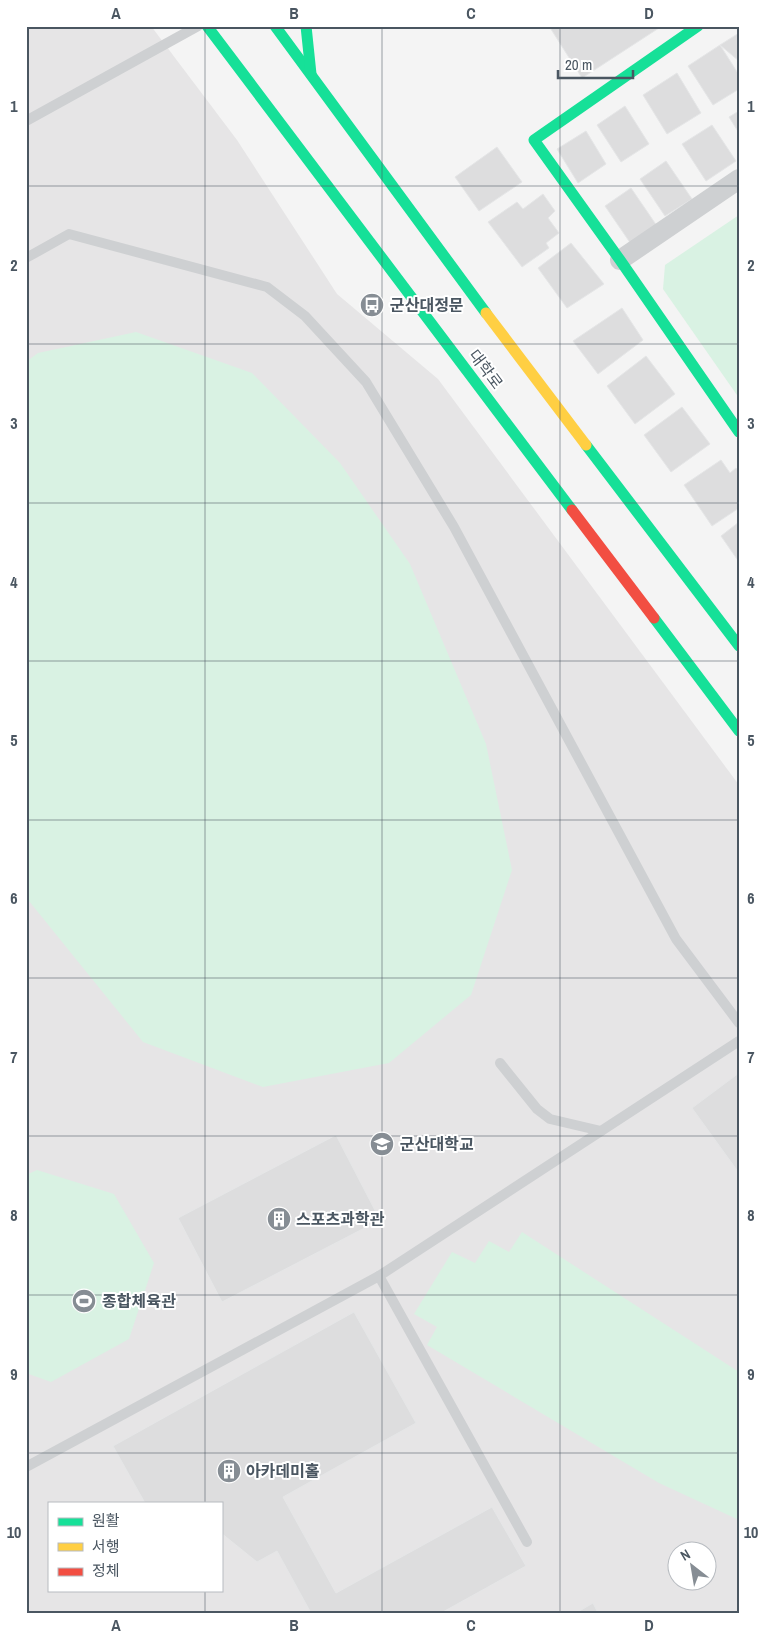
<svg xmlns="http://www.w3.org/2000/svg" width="765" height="1639" font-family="'Archivo Narrow','Noto Sans KR',sans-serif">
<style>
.education{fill:#e6e5e6;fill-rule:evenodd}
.green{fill:#d9f2e3}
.building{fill:#ddddde;stroke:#e5e6e7}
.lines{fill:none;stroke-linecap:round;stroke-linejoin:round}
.lane{stroke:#ced0d2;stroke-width:10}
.street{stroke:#ced0d2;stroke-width:20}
.fast{stroke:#16e098;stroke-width:11}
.slow{stroke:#ffcf43;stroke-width:11}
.jam{stroke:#f24e42;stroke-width:11}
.grid{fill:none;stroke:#4a5661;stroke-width:1;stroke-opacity:0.55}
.labels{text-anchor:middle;stroke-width:4;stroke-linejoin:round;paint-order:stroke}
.poi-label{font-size:16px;font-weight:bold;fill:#4a5661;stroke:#fff;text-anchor:start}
.street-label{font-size:16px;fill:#4a5661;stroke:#fff}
.neatline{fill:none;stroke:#4a5661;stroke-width:2}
.grid-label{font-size:16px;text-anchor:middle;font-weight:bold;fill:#4a5661}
</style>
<rect width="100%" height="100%" fill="#f4f4f4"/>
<path class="education" d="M26 26H151L237 140 337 294 438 379 739 785V1613H26ZM49 1503H221V1590H49ZM678 1552H708V1582H678Z"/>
<g class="green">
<path d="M739 215V398L663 289 665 265Z"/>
<path d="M136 332 252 373 340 463 410 564 486 744 512 870 471 995 389 1063 263 1087 143 1042 29 901 26 894V362L38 353Z"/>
<path d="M37 1170 114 1194 154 1263 129 1339 51 1382 26 1373V1175Z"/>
<path d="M522 1232 739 1372V1520L659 1483 427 1345 437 1327 414 1314 452 1252 475 1263 489 1241 509 1252Z"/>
</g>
<g class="building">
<path d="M549 26H662L582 78Z"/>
<path d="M739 33V61L720 45Z"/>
<path d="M720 45 739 75V89L713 105 688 66Z"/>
<path d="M677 73 701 113 667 134 643 95Z"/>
<path d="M625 106 649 144 621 162 597 125Z"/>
<path d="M739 111V133L729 117Z"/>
<path d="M712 125 736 161 706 181 682 144Z"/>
<path d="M586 131 606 164 578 183 557 149Z"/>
<path d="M497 147 522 182 479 211 455 177Z"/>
<path d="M666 161 692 199 665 216 640 179Z"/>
<path d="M631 188 657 226 631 244 605 206Z"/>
<path d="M543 194 555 211 548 218 559 233 546 243 549 248 522 267 488 222 517 202 523 209Z"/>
<path d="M571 243 604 284 567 308 538 268Z"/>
<path d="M622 308 643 340 598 374 573 341Z"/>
<path d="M646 356 675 394 635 424 607 386Z"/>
<path d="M682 407 710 444 671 472 644 435Z"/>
<path d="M721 460 730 473 736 468 739 472V508L712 526 684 485Z"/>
<path d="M739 522V562L721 536Z"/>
<path d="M739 1073V1173L692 1108Z"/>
<path d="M336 1135 380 1220 222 1302 178 1218Z"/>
<path d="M354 1312 416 1423 283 1497 336 1593 492 1507 526 1566 441 1613H311L277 1551 257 1562 221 1533V1503H145L113 1446Z"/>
<path d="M593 1603 598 1613H576Z"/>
</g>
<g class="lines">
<g class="lane">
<path d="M26 121 198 26"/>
<path d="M26 258 69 234 267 287 305 316 366 382 454 527 676 939 739 1023"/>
<path d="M500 1063 537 1109 550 1119 601 1131"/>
<path d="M379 1276 739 1041"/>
<path d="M26 1467 379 1276 527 1542"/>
</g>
<path class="street" d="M620 260 739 179"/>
<g class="fast">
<path d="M207 26 572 510"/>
<path d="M275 26 486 313"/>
<path d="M306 26 311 74"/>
<path d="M698 26 534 140 620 260 739 432"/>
<path d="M586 445 739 646"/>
<path d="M654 618 739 731"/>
</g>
<path class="slow" d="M486 313 586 445"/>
<path class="jam" d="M572 510 654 618"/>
</g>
<path class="grid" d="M205 26V1503M382 26V1613M560 26V1613M26 186H739M26 344H739M26 503H739M26 661H739M26 820H739M26 978H739M26 1136H739M26 1295H739M26 1453H739M205 1590V1613"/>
<defs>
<g id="bus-disc" transform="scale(1.25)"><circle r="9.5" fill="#868d94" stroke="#fff"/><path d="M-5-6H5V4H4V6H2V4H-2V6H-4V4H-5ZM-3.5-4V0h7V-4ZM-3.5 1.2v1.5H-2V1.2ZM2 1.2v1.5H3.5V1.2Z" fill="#fff"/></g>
<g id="university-disc" transform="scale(1.25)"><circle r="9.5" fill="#868d94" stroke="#fff"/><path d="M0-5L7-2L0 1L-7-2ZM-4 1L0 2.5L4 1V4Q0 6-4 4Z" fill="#fff"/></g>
<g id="building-disc" transform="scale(1.25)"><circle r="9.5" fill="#868d94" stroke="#fff"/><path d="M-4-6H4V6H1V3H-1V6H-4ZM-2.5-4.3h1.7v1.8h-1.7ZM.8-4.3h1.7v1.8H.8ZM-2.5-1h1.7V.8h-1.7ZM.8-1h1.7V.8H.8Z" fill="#fff"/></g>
<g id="stadium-disc" transform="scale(1.25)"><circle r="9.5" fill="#868d94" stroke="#fff"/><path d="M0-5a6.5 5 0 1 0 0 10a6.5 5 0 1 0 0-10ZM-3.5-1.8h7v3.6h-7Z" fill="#fff"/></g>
</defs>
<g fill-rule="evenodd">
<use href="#bus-disc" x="372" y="305"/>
<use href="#university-disc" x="382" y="1144"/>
<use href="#building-disc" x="279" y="1219"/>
<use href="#stadium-disc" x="84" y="1301"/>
<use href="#building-disc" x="229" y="1471"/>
</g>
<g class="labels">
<g class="poi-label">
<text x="390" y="311">군산대정문</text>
<text x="400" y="1150">군산대학교</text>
<text x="296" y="1225">스포츠과학관</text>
<text x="102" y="1307">종합체육관</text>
<text x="246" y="1477">아카데미홀</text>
</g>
<g class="street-label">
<text transform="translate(486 369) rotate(53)" y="6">대학로</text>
</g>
</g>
<rect width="765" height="1639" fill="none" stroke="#ffffff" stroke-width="55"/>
<rect x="48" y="1502" width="175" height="90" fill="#ffffff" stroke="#b7bbc0"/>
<rect x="58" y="1518" width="25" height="8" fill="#16e098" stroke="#b7bbc0"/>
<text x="92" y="1526" font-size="15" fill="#4a5661">원활</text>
<rect x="58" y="1543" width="25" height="8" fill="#ffcf43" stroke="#b7bbc0"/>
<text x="92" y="1552" font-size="15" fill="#4a5661">서행</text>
<rect x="58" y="1568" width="25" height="8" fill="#f24e42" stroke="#b7bbc0"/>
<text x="92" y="1576" font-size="15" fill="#4a5661">정체</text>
<g transform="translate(692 1566) rotate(329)"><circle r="24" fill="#ffffff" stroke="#b7bbc0"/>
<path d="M0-4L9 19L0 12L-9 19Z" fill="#868d94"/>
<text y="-8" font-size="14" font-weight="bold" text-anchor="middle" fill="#4a5661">N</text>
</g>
<path d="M558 70v8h75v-8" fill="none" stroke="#4a5661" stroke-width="2.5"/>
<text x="565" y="70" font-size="15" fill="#4a5661" stroke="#ffffff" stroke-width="4" paint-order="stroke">20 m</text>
<rect x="28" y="28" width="710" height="1584" class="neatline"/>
<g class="grid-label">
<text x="116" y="19">A</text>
<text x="294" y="19">B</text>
<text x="471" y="19">C</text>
<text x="649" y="19">D</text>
<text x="14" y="112">1</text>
<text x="751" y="112">1</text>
<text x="14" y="271">2</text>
<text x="751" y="271">2</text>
<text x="14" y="429">3</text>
<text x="751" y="429">3</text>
<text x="14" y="588">4</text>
<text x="751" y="588">4</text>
<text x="14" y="746">5</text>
<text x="751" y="746">5</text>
<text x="14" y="904">6</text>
<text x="751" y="904">6</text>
<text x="14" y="1063">7</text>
<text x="751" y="1063">7</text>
<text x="14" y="1221">8</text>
<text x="751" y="1221">8</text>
<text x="14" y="1380">9</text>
<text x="751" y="1380">9</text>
<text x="14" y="1538">10</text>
<text x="751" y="1538">10</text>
<text x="116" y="1631">A</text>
<text x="294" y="1631">B</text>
<text x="471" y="1631">C</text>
<text x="649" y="1631">D</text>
</g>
</svg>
